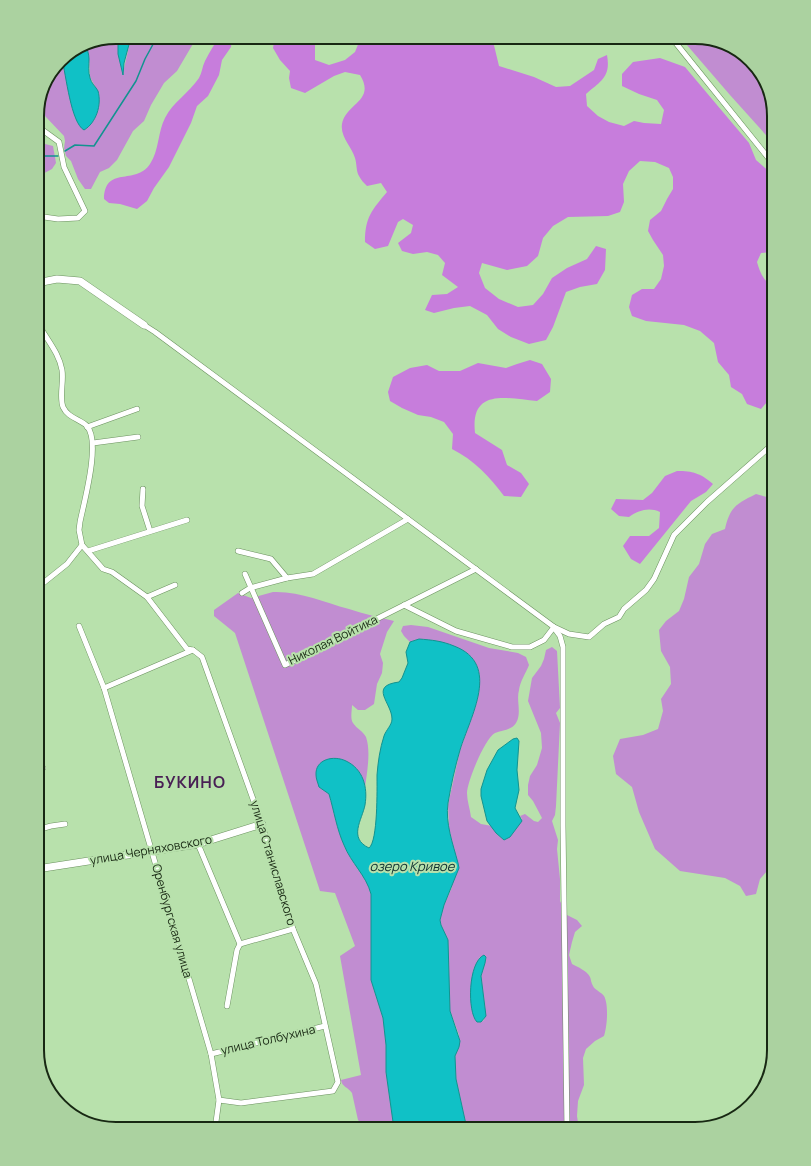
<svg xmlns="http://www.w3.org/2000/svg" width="811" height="1166" font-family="Manrope,sans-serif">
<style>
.green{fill:#c18dd1;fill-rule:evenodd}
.forest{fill:#c77ddc}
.water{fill:#10c1c6;stroke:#129390}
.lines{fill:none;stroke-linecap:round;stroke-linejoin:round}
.stream{stroke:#129390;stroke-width:1.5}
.street-casing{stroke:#6b915f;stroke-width:6}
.secondary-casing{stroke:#6b915f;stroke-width:8}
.street{stroke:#fff;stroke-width:5}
.secondary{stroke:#fff;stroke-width:7}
.labels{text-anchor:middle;stroke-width:4;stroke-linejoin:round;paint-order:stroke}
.street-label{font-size:12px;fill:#182813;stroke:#b8e1ac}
.water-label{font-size:13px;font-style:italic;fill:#0f2f30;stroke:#b8e1ac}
.district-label{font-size:16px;font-weight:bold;letter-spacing:1px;fill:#481f54;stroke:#b8e1ac}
.rim{fill:none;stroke:#182813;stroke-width:2}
</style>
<rect width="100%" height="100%" fill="#b8e1ac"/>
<g class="green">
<path d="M118 37V54L123 73 131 37H197L177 71 164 83 151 105 144 121 133 131 117 160 109 168 100 172 91 189H85L78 179 71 161 66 156 64 148 65 141 64 136 45 116 40 101 43 86 62 59 75 118 98 109 99 96 97 90 90 77 89 58 85 44Z"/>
<path d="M680 37H700L734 49 764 80 774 116V144L730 95Z"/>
<path d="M45 144 53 146 56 163 52 169 37 177V145Z"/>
<path d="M756 494 774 499V826H773L774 828V863L760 879 756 894 746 896 740 886 725 878 680 871 655 849 639 812 632 787 616 774 613 756 620 739 643 735 658 729 663 711 661 699 671 684 670 667 661 651 659 630 666 621 679 611 684 599 689 577 699 564 705 544 712 534 725 529C730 507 736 504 756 494Z"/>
<path d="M273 592C300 591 323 602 349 609 364 614 379 617 394 621L387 632 380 654 383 663 382 673 377 684 374 704 365 710H358L352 705C352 710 350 719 353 723 357 729 363 731 366 737 371 751 367 773 365 787L362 776 319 787 329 794C334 811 337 829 344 845 351 863 366 875 371 894V980L383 1018 386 1045V1072L394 1129H366L358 1120 352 1093C348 1087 342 1087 341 1080L361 1075 340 956 355 946 335 893 320 891 235 633 214 616V610L238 593 251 598Z"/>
<path d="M411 625 428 627 489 648 518 653 526 657 529 665C526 673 520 681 519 690 516 701 522 713 516 723 512 730 502 730 495 733 485 738 467 782 467 793 467 801 470 809 471 817L481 824 492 826 496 833 504 840 522 819 520 816 525 814 534 821 538 822 542 818 533 801 528 795V785L530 776 537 765 542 748 541 733 528 701 532 678 541 666 544 659 546 650 552 647 557 651 560 708 556 713 560 723 556 806 555 815 552 821 558 840 557 849 560 879V901L567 915 577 920 582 926 575 932 572 942 569 955 572 964C578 967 587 971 590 977 591 979 591 983 593 986 595 990 601 992 604 996 609 1005 607 1027 604 1036L595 1041 586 1049 583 1058 584 1085 578 1101 577 1116 579 1129H467L456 1079 454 1060 455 1056 459 1047V1035L450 1011 448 940 441 925 440 920 444 905 452 887 453 845 449 829 448 805 460 750 477 700 480 675 419 639 410 642 404 636 401 631 403 626ZM480 957H486L485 963 481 976 485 1007 484 1020 481 1022H477L474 968Z"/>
</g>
<g class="forest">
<path d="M219 37H232L231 47 222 60 219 75 208 96 197 106 191 123 169 167 154 188 147 201 137 209 120 204 109 203 104 199C105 165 135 186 150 164 159 151 158 131 165 118 173 102 189 93 199 78 202 73 202 67 205 61 209 53 214 45 219 37Z"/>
<path d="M275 37H315V60L329 65 345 60 355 52 361 37H492L499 66 534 77 556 87 570 86 594 70 598 59 607 55C611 77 601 81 586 94L587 106 598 116 609 122 624 126 634 121 644 123 661 124 664 110 657 100 639 94 622 86V74L633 62 660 58 685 67 749 143 756 160 774 176V244L770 252 761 253 757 262C760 273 764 282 774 287V319L770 326 771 336 774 338V394L761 409 747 404 742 394 731 387 729 375 718 362 714 343 700 331 684 325 646 321 632 316 629 307 632 295 642 289H654L661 279 664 266 663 255 653 240 648 231 650 220 661 211 667 199 673 189V177L669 168 655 162 640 161 629 171 623 184 624 202 620 212 608 216 568 217 553 226 543 238 538 256 527 266 507 270 482 263 479 273 485 288 499 299 518 307 533 305 543 294 552 278 567 268 587 259 596 246 606 249 605 270 597 284 580 287 566 292 553 327 546 340 529 344 511 337 498 329 487 315 470 306 454 308 434 313 425 310 432 295 447 294 458 287 442 275 445 263 438 255 427 252 413 254 402 251 398 243 411 233 413 225 403 219 398 222 388 246 375 249 365 242C365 217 372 210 387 192L381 183 367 186C364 183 361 180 359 176 356 171 357 164 355 158 352 147 340 137 342 124 346 103 376 101 360 75L345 72 334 76 305 93 291 88 289 78 290 71 280 60 273 48Z"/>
<path d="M530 360 542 364 551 379 550 392 537 401C506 398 470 388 475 433L502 450 507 465 521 473 529 484 521 497 504 496C490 477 474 460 452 449L453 434 444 422 431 417 418 415 402 408 390 401 388 392 393 377 410 368 427 365 439 371H460L478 363 506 368 517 364Z"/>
<path d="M677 471C693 471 700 473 713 484L706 492 691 501 640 564 631 559 623 546 630 536H649L659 528 660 512C649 507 639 510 629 517L619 516 611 509 616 499 643 500 652 493 665 476Z"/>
</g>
<g class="water">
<path d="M118 37H131L124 63 123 75 118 54Z"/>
<path d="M85 44C87 48 89 54 89 59 89 65 88 72 90 78 91 83 96 87 98 91 102 105 96 123 84 130 71 123 66 75 62 59Z"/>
<path d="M419 639C432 640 442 641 454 646 502 664 470 717 460 750 455 767 451 785 448 803 445 823 453 844 458 863L459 868 444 905 440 920 441 925 448 940 450 1011 460 1041 459 1047 455 1056 456 1079 467 1129H394L386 1072V1045L383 1018 371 980V894C366 875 351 863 344 845 337 830 334 811 329 794L319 787C318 783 316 779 316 775 315 759 334 755 346 761 363 769 368 787 365 805 362 820 348 838 369 848 378 841 377 789 377 775 378 762 380 748 384 736 386 730 392 725 392 719 392 703 368 686 399 682L402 678 408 663 406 652 410 642Z"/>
<path d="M517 738 519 741 517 770 519 790 515 808 522 821 510 837 504 840 496 833 487 821 481 796V789L487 770 498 750 513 739Z"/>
<path d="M484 955 486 957 485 963 481 976 486 1016 481 1022H477C467 1012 468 962 484 955Z"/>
</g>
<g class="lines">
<g class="stream">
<path d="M65 151 75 145 94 146 136 81 145 59 157 37"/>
<path d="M37 159 44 156H58"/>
</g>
<g class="street-casing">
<g id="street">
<path d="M671 37 774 165"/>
<path d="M37 216 58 219 78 218 85 211 64 167 59 142 37 126"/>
<path d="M37 321C45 338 59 352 62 370 64 382 59 396 63 407 68 418 80 419 87 426 101 442 84 502 80 522L79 530 82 545 103 569 112 572 147 597 187 649 193 650 202 657 262 824 293 929 316 984 338 1082 333 1091 241 1103 219 1100"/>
<path d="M144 325 155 332 554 627 569 634 589 637 604 624 619 617 624 609 646 590 654 579 674 535 707 502 774 443"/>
<path d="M87 427 137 409"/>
<path d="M93 443 138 437"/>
<path d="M143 489 142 506 150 531"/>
<path d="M88 551 187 520"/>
<path d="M238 551 271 559 287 578 313 574 408 519"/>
<path d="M245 574 285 665 476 569"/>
<path d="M37 588 67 564 82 545"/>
<path d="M242 593 250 588 287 578"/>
<path d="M147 597 175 585"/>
<path d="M404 605 456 631 512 647H530L544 640 554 627"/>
<path d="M79 626 104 688 211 1054 219 1100 215 1129"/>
<path d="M554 628 560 636 563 647V826L567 1129"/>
<path d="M104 688 193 650"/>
<path d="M37 769 43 768"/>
<path d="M37 830 51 826 65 824"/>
<path d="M198 844 240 944 293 929"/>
<path d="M227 1006 237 950 240 944"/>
<path d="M211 1054 325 1026"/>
</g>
</g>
<g class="secondary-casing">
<g id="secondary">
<path d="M37 283 57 279 80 281 144 325"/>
<path d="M37 869 198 844 262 824"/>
</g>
</g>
<use href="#street" class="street"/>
<use href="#secondary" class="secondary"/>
</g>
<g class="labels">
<g class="street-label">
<text transform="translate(333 640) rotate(-26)" y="4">Николая Войтика</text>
<text transform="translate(151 850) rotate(-10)" y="4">улица Черняховского</text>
<text transform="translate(273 863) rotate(73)" y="4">улица Станиславского</text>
<text transform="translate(172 921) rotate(74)" y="4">Оренбургская улица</text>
<text transform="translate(268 1040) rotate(-13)" y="4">улица Толбухина</text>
</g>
<g class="water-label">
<text x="412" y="871">озеро Кривое</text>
</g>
<g class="district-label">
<text x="190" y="788">БУКИНО</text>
</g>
</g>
<path d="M0 0H811V1166H0ZM116 44H695A72 72 0 0 1 767 116V1050A72 72 0 0 1 695 1122H116A72 72 0 0 1 44 1050V116A72 72 0 0 1 116 44Z" fill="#abd2a0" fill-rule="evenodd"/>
<path class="rim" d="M116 44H695A72 72 0 0 1 767 116V1050A72 72 0 0 1 695 1122H116A72 72 0 0 1 44 1050V116A72 72 0 0 1 116 44Z"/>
</svg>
